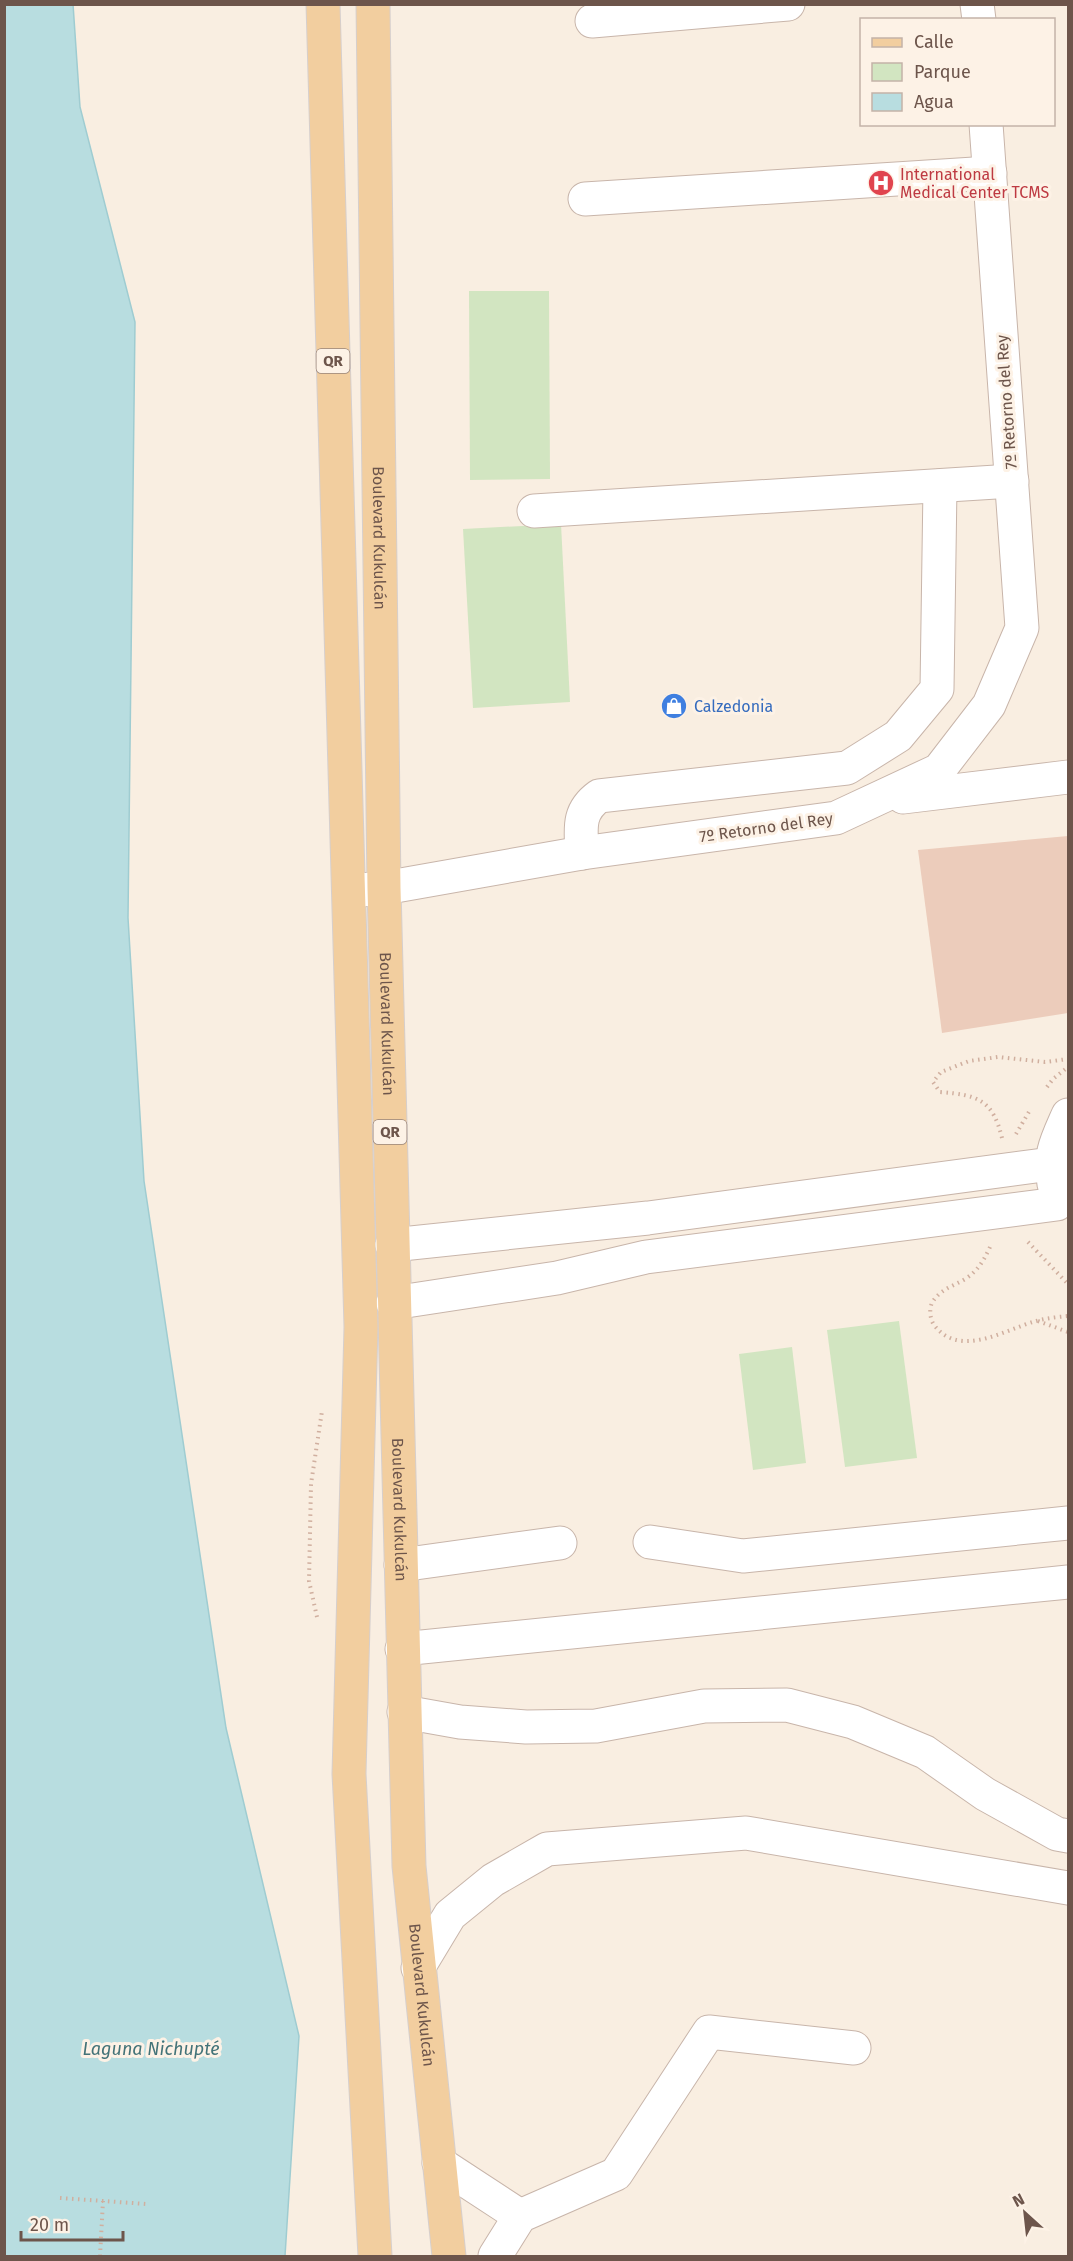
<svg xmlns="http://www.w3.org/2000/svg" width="1073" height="2261" font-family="'Fira Sans',sans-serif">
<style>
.green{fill:#d2e5c1}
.water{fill:#b8dde0;stroke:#9fccd1;stroke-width:1.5}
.building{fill:#ecccbb}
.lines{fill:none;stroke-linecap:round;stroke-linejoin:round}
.minor-casing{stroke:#c8b5aa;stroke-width:35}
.major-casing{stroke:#d6cfcd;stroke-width:35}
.path{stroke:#d0af9f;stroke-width:4;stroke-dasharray:1.5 4.5;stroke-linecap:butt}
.minor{stroke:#fff;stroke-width:33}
.major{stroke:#f2ce9f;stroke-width:33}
.labels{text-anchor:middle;stroke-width:6;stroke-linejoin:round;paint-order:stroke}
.shield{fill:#fdf2e6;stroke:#98847a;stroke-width:1.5}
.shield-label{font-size:15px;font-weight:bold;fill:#6d554b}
.health-label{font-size:16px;fill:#be3a42;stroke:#fdf2e6;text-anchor:start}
.street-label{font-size:16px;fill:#6d554b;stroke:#fdf2e6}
.shop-label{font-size:16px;fill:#366cbe;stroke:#fdf2e6;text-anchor:start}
.water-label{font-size:18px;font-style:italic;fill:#437378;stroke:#fdf2e6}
</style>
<rect width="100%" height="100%" fill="#f9eee1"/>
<g class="green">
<path d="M469 291H549L550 479 470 480Z"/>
<path d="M561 524 570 702 473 708 463 529Z"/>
<path d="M899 1321 917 1458 845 1467 827 1330Z"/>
<path d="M792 1347 806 1463 753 1470 739 1354Z"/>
</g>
<path class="water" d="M73 4 80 107 135 322 128 918 144 1181 226 1728 299 2036 285 2256H5L4 5Z"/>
<path class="building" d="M1068 836V1013L942 1033 918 850Z"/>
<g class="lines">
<g class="minor-casing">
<g id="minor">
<path d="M977 4 979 20"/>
<path d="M592 21 788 4"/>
<path d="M585 199 990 173"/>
<path d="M534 511 1012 481"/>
<path d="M903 797 1068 777"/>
<path d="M582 853C581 829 577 812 599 796L847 768 898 736 937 689 940 486"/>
<path d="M349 891 384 888 582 853 836 818 939 770 989 705 1022 628 986 124"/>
<path d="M1054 1184C1049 1154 1056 1142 1068 1115"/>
<path d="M392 1245 648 1218 1051 1164"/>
<path d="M393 1303 557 1278 646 1257 1057 1204"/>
<path d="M650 1542 743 1556 1068 1523"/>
<path d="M401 1565 560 1543"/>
<path d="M402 1649 1068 1582"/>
<path d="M404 1712 460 1722 526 1727 596 1726 704 1706 787 1705 853 1722 925 1752 985 1794 1057 1834 1068 1836"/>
<path d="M418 1968 450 1915 493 1880 547 1849 746 1833 1068 1888"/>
<path d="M439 2163 520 2216"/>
<path d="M495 2256 520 2216 616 2174 709 2032 854 2048"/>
</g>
</g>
<g class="major-casing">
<g id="major">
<path d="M323 4 361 1327 349 1774 375 2256"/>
<path id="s1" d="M373 4 384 888 409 1866 449 2256"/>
</g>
</g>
<g class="path">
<path d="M1047 1087 1053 1079 1068 1067"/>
<path d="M1016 1134 1030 1110"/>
<path d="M1002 1138C993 1100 978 1095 940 1092L933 1082 941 1072 969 1061 998 1057 1045 1062 1068 1059"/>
<path d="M1028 1242 1068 1284"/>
<path d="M990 1247C984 1260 978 1271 965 1279 952 1287 940 1289 932 1303 929 1309 930 1319 934 1325 960 1359 1004 1330 1036 1321 1047 1318 1058 1317 1068 1316"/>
<path d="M1038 1321 1068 1332"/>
<path d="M317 1617 309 1581 311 1484 322 1411"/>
<path d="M60 2198 146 2204"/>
<path d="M100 2256 103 2201"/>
</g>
<use href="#minor" class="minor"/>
<use href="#major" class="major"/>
</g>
<defs>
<g id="hospital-disc" transform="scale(1.35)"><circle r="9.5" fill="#e0444e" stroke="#fdf2e6"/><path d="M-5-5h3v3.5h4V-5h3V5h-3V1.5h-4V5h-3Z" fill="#fff"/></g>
<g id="shop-disc" transform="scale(1.35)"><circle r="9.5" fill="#3f7fe0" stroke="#fdf2e6"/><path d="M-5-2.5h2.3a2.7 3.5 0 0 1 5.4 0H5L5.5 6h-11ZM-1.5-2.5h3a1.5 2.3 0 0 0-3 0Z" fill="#fff"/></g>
</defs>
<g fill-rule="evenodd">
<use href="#hospital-disc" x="881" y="183"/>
<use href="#shop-disc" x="674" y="706"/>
</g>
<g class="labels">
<g class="shield">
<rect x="316.5" y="349" width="33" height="24" rx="4.5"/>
<rect x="373.5" y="1120" width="33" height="24" rx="4.5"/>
</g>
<g class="shield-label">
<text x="333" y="366">QR</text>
<text x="390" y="1137">QR</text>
</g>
<g class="health-label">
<text x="900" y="180">International<tspan x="900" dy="18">Medical Center TCMS</tspan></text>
</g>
<g class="street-label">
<text transform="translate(1006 402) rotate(-94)" y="6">7º Retorno del Rey</text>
<text dy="6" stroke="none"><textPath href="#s1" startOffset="534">Boulevard Kukulcán</textPath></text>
<text transform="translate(766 827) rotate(-8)" y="6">7º Retorno del Rey</text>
<text dy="6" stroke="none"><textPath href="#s1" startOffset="1020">Boulevard Kukulcán</textPath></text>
<text dy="6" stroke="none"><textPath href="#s1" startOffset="1506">Boulevard Kukulcán</textPath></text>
<text dy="6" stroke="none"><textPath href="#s1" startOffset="1992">Boulevard Kukulcán</textPath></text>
</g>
<g class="shop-label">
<text x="694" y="712">Calzedonia</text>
</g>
<g class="water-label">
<text x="151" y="2055">Laguna Nichupté</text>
</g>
</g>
<rect width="1073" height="2261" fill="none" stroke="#6d554b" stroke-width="12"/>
<rect x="860" y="18" width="195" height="108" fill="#fdf2e6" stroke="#c3b3a8" stroke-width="1.5"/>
<rect x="872" y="38" width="30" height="9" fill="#f2ce9f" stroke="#c3b3a8" stroke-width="1.5"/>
<text x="914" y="48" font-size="18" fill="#6d554b">Calle</text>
<rect x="872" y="63" width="30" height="18" fill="#d2e5c1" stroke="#c3b3a8" stroke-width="1.5"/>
<text x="914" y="78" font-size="18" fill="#6d554b">Parque</text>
<rect x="872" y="93" width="30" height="18" fill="#b8dde0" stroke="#c3b3a8" stroke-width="1.5"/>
<text x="914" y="108" font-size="18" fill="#6d554b">Agua</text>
<g transform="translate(1025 2213) rotate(333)" stroke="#fdf2e6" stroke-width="4.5" paint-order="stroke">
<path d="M0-4.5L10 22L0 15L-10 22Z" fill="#6d554b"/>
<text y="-9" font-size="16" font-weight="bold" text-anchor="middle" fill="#6d554b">N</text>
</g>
<path d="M21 2231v9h102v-9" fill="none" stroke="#6d554b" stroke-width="3"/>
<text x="30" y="2231" font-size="18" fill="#6d554b" stroke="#fdf2e6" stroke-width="4.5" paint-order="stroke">20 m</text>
</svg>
